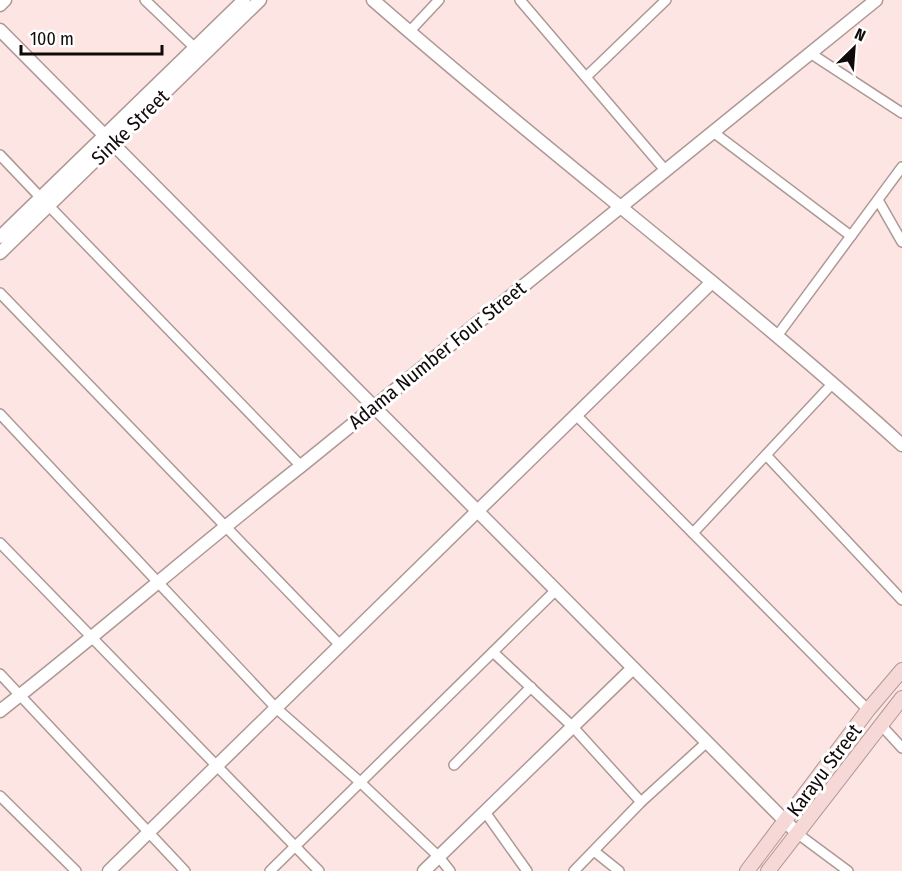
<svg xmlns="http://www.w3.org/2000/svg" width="902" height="871" font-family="'Fira Sans Condensed',sans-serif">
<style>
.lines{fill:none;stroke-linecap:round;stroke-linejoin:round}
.minor-casing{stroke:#ae9896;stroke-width:12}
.tertiary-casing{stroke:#ae9896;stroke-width:15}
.secondary-casing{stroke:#ae9896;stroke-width:16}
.minor{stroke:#fff;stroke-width:9}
.tertiary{stroke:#fff;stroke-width:12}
.secondary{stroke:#f6d8d7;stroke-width:14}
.labels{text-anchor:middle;stroke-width:6;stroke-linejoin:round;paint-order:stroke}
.street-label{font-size:20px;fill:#120a0a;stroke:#fff}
</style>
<rect width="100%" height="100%" fill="#fde5e3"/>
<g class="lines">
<g class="minor-casing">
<g id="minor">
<path d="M145 0 195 48"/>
<path d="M520 0 665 170"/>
<path d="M409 32 439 0"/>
<path d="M810 53 902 113"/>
<path d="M586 77 666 0"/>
<path d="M713 132 851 236"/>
<path d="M0 155 41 198"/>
<path d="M878 200 902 242"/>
<path d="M49 206 301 466"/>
<path d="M0 293 340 645"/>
<path d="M777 336 902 167"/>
<path d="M0 414 276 708 360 782 439 857 450 871"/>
<path d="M576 415 868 710"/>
<path d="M766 455 902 600"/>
<path d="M693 533 833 383"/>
<path d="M0 543 319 871"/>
<path d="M493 652 573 727 641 802"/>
<path d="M0 674 185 871"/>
<path d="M881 725 902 748"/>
<path d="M454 765 531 687"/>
<path d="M0 796 76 871"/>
<path d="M485 812 527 871"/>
<path d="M798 834 848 871"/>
<path d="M594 851 619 871"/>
<path d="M270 871 556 590"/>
<path d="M574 871 641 802 707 742"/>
</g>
</g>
<g class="tertiary-casing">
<g id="tertiary">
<path d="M373 0C546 152 731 290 902 445"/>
<path d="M0 5 5 0"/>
<path d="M0 30 798 834"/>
<path d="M0 237 244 0"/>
<path d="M0 253 260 0"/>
<path d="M0 711C102 631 199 546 301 466L876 0"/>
<path d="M109 871 712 282"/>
<path d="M424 871 633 668"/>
</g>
</g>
<g class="secondary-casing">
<g id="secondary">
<path d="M747 871 868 710 902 670"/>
<path d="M768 871 902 698"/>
</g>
</g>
<use href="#minor" class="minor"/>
<use href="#tertiary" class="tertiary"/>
<use href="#secondary" class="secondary"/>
</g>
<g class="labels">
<g class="street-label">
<text transform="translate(130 127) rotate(-44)" y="7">Sinke Street</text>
<text transform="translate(437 355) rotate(-39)" y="7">Adama Number Four Street</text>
<text transform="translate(824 770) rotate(-53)" y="7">Karayu Street</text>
</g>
</g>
<g transform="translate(854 48) rotate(25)" stroke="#ffffff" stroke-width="4.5" paint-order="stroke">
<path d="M0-4.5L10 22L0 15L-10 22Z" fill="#120a0a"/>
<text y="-9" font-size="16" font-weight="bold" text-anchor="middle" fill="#120a0a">N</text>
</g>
<path d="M21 45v9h141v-9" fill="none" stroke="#120a0a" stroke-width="3"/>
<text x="30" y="45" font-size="18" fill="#120a0a" stroke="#ffffff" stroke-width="4.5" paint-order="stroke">100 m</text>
</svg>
